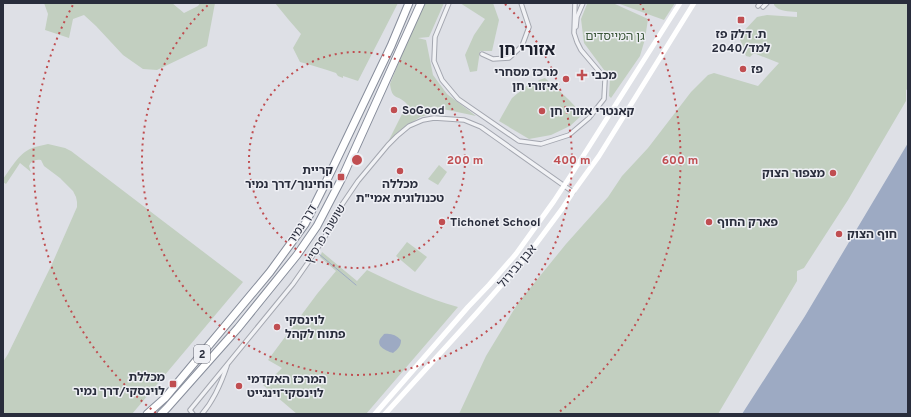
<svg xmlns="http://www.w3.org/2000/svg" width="911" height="417" font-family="Overpass,'Noto Sans Hebrew',sans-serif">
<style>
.green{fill:#c2cfc0}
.water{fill:#9daac3}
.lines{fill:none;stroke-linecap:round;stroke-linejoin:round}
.stream{stroke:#9daac3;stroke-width:1}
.street-casing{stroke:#a4a7b0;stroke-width:5.5}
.highway-casing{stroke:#878d9b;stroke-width:9}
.street{stroke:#f1f2f5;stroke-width:3.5}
.secondary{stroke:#fff;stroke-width:5}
.highway{stroke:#fff;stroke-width:7}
.ring{fill:none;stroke:#c04e51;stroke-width:2;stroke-dasharray:2 4}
.poi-dot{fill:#c04e51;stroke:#eeeff4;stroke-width:1.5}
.labels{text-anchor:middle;stroke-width:3;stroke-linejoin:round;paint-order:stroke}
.shield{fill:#eeeff4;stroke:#646773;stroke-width:1}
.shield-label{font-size:11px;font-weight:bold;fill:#292d3c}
.poi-label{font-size:12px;font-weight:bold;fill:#292d3c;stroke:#eeeff4;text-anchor:start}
.park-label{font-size:12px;fill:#3a5638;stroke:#eeeff4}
.street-label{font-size:12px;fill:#292d3c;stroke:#eeeff4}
.district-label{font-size:16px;font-weight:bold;fill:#1b1f2c;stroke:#eeeff4}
.centre{fill:#c04e51;stroke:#eeeff4;stroke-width:2}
.ring-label{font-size:12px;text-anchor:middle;font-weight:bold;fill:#c04e51;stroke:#eeeff4;stroke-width:3;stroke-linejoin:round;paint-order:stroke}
</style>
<rect width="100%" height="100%" fill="#dee0e6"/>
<g class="green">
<path d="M44 3H172L184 13 198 6 200 3H215L207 46 157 70 143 69 123 55 96 26 84 15 73 19 69 38 45 30 48 14Z"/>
<path d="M275 3H398L358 81 343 76V78L338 76 336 73C324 69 312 65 300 62L293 48 301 34 288 19Z"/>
<path d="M425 3H444L429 37 418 38 426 40 433 75 447 94 476 116 443 109V111L420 117 399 131 387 144 407 104C398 94 392 101 390 84L408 39Z"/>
<path d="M460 3H493L499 20 492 51H480L477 71 470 72 465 55 474 35 485 19Z"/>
<path d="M617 3H675L664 20Z"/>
<path d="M774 3H908V89L906 90V101L848 200 804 268 797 271V281L718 414H459L486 356 518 303 566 244 608 197 622 176 648 148 691 92 708 75 714 73 758 86 779 63 756 54H753L750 57 746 56 744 51 743 46 740 40 741 35 742 33 757 17 767 15 797 17V12C789 11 779 12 774 5Z"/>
<path d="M587 4H615L648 19 645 39 640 56 611 98 609 96 610 78 584 43 581 19Z"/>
<path d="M545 78C558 90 572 101 582 115L570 126 551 135 529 139 499 121 512 98 530 83 535 85 539 80Z"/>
<path d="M48 144 65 148 71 151 243 282 132 414H3V362L8 354 52 264 77 207V202L76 197 73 191 60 178 44 166 41 160C35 159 31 161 29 166L31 172 20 163 6 184 3 182V179C12 167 20 151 35 147 39 146 44 145 48 144Z"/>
<path d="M439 165 447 172 438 185 428 179Z"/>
<path d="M407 242 427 257 415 272 396 256Z"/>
<path d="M322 252 357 281 367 270C396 284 426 298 458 307L366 414H297L263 385 271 379 282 368 268 360 317 294 336 271 320 257Z"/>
</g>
<g class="water">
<path d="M908 143V414H742L805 316Z"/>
<path d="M384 334C391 333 396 335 401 340 401 346 398 349 393 353 387 351 376 347 380 339 381 337 383 336 384 334Z"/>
</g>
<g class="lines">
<path class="stream" d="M319 254 356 285"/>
<g class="street-casing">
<g id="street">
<path d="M449 3 435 37 434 61 442 80 458 99 519 141 541 144 569 135 589 118 604 99 605 80 603 76 581 50 577 42 574 33 575 3"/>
<path d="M758 6 761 3"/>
<path d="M763 7 767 3"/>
<path d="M576 27 577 17 583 3"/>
<path d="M482 54 493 59 509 58 522 46 529 27 521 3"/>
<path d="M193 414 190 410 293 284 307 264 326 235 339 209 358 181 388 145 397 136 409 126 423 120 434 118 464 120 481 127 573 192"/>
<path d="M202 414C214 400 221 384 227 366"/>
</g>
</g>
<g class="highway-casing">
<g id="highway">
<path d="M147 414 165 398 270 272 305 224 325 184 391 46 409 3"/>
<path d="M161 414 167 408 238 328 297 255 317 226 342 178 421 3"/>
</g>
</g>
<use href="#street" class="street"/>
<g class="secondary">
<path d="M375 414 468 307 489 285 516 254 554 201 573 172 680 3"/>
<path d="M385 414 476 314 527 256 562 209 573 192 599 156 694 3"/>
</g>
<use href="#highway" class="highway"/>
</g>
<g class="ring">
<circle cx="357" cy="160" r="108"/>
<path d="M505 4A215 215 0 1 1 209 4"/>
<path d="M156 413A323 323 0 0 1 74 3M640 3A323 323 0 0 1 558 413"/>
</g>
<g class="poi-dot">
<rect x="737" y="16" width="8" height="8" rx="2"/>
<circle cx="743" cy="69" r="4"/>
<path d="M580 69h4v4h4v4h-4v4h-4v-4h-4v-4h4z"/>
<circle cx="566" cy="79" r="4"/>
<circle cx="394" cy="110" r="4"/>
<circle cx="542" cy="111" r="4"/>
<circle cx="400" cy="171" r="4"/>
<circle cx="833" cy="173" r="4"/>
<rect x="337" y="173" width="8" height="8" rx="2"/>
<circle cx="442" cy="222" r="4"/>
<circle cx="709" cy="222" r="4"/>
<circle cx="839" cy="234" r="4"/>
<circle cx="277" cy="327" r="4"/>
<rect x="169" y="380" width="8" height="8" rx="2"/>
<circle cx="239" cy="386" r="4"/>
</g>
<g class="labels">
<rect class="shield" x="194" y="345" width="16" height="18" rx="3"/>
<g class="shield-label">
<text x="202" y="358">2</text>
</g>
<g class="poi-label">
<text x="741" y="38" text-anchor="middle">ת. דלק פז<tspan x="741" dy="14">למד/2040</tspan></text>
<text x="751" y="73">פז</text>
<text x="558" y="76" text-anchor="end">מרכז מסחרי<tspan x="558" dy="14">איזורי חן</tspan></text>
<text x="591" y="79">מכבי</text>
<text x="402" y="114">SoGood</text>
<text x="550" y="115">קאנטרי אזורי חן</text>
<text x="333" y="174" text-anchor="end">קריית<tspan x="333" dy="14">החינוך/דרך נמיר</tspan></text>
<text x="825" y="177" text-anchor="end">מצפור הצוק</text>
<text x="400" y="188" text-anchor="middle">מכללה<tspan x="400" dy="14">טכנולוגית אמי"ת</tspan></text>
<text x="450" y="226">Tichonet School</text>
<text x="717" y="226">פארק החוף</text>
<text x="847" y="238">חוף הצוק</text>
<text x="285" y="324">לוינסקי<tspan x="285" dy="14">פתוח לקהל</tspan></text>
<text x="165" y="381" text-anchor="end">מכללת<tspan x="165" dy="14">לוינסקי/דרך נמיר</tspan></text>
<text x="247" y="383">המרכז האקדמי<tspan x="247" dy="14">לוינסקי־וינגייט</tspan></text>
</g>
<g class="park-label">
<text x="615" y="40">גן המייסדים</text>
</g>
<g class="street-label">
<text transform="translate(302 224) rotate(-58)" y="4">דרך נמיר</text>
<text transform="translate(325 234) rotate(-59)" y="4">שושנה פרסיץ</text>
<text transform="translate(517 266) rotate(-50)" y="4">אבן גבירול</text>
</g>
<g class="district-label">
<text x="527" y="55">אזורי חן</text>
</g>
</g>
<circle cx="357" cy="160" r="6" class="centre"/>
<g class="ring-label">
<text x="465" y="164">200 m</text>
<text x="572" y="164">400 m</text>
<text x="680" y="164">600 m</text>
</g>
<rect width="911" height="417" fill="none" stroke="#292d3c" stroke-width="8"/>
</svg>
